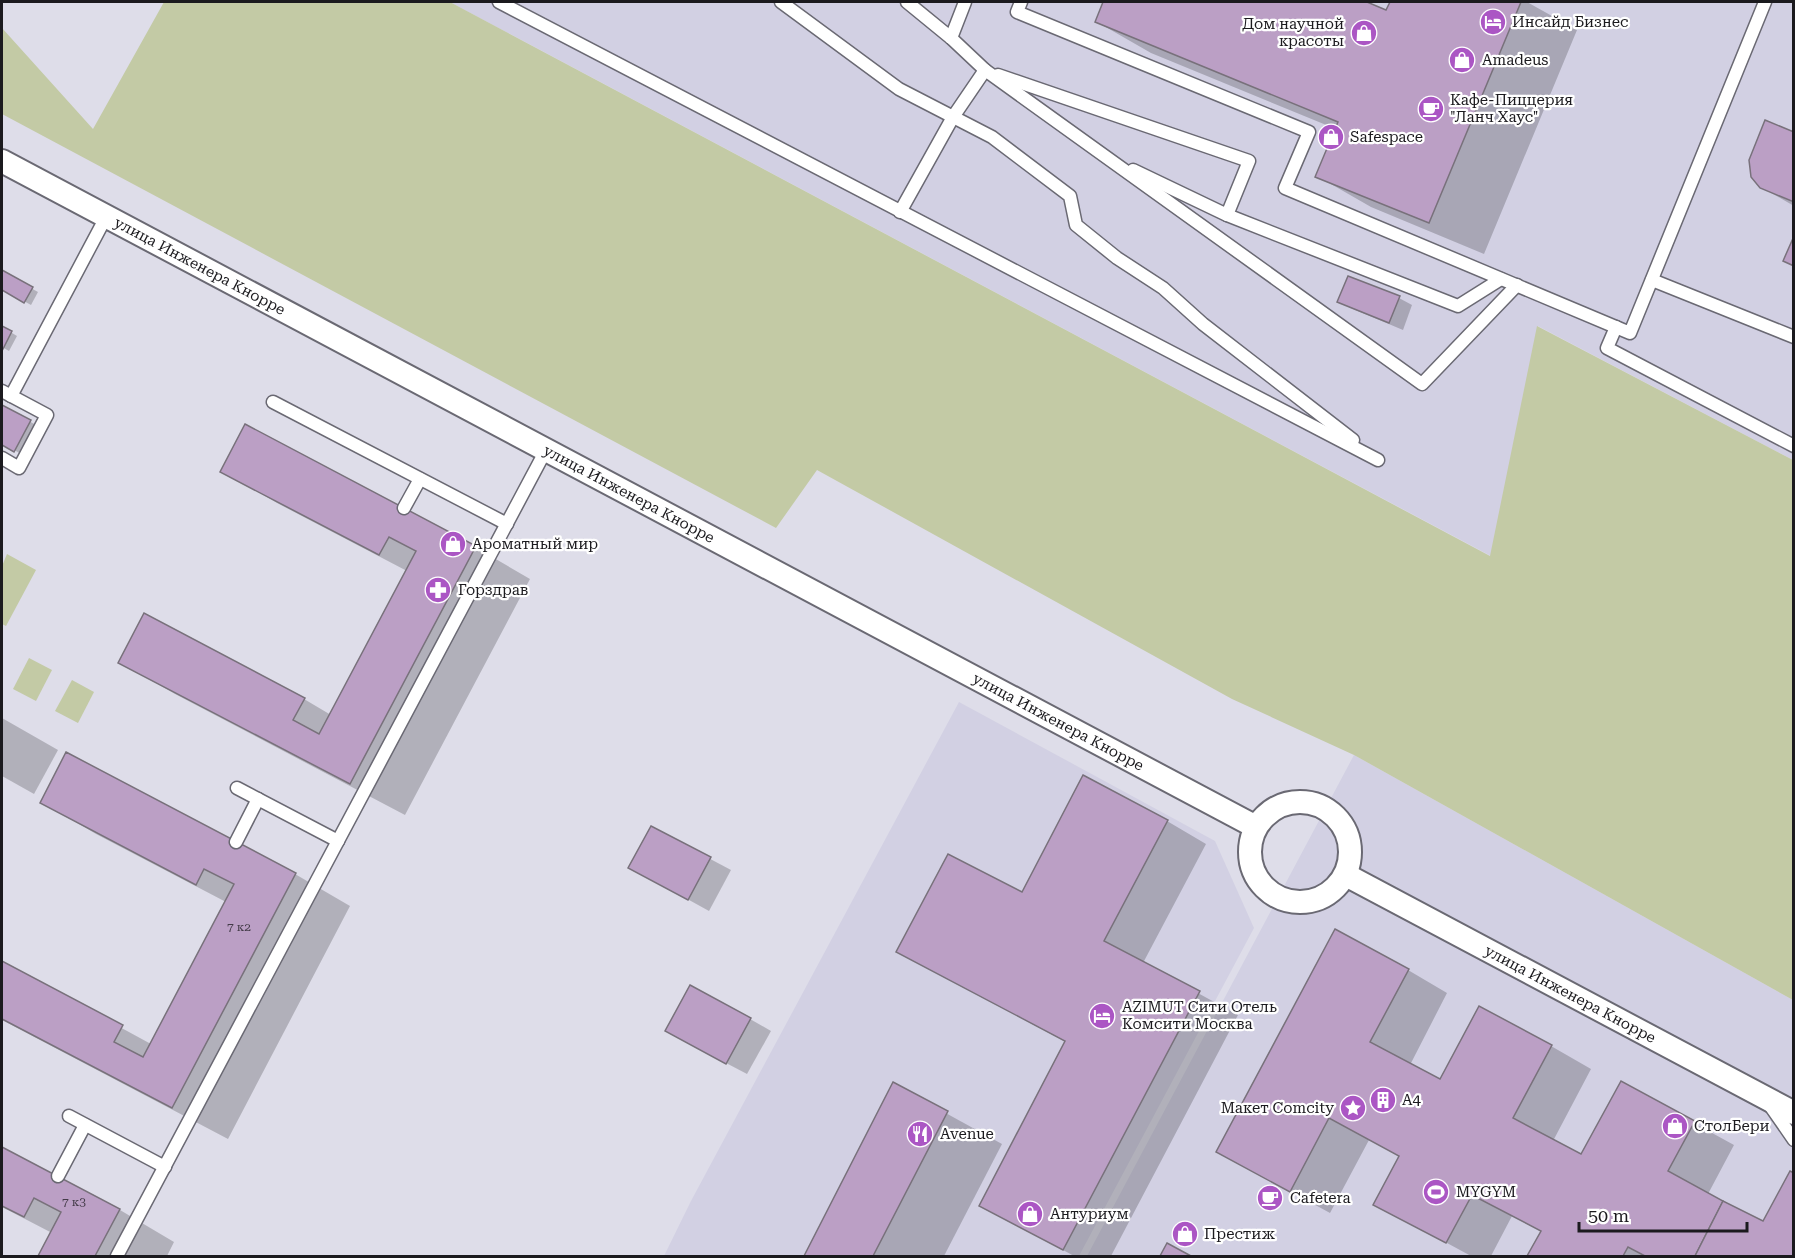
<svg xmlns="http://www.w3.org/2000/svg" width="1795" height="1258" font-family="'Roboto Serif',serif">
<style>
.built{fill:#d2d0e3}
.green{fill:#c3caa5}
.shadow{fill:#0003}
.building{fill:#bb9fc5;stroke:#78717b;stroke-width:1.5}
.lines{fill:none;stroke-linecap:round;stroke-linejoin:round}
.lane-casing{stroke:#6a6973;stroke-width:15}
.street-casing{stroke:#6a6973;stroke-width:26}
.lane{stroke:#fff;stroke-width:12}
.street{stroke:#fff;stroke-width:22}
.labels{text-anchor:middle;stroke-width:4.5;stroke-linejoin:round;paint-order:stroke}
.number-label{font-size:12px;fill:#433b48}
.poi-label{font-size:15px;fill:#1b1a1e;stroke:#fff;text-anchor:start}
.street-label{font-size:15px;fill:#1b1a1e;stroke:#fff}
</style>
<rect width="100%" height="100%" fill="#dedde9"/>
<g class="built">
<path d="M450 2H1793V460L1538 326 1491 556Z"/>
<path d="M959 702 1215 841 1254 928 1079 1256H664L691 1201Z"/>
<path d="M1354 755 1793 1000V1256H1087Z"/>
</g>
<g class="green">
<path d="M164 2H450L1490 556 1537 326 1793 460V1000L1354 755 1232 699 817 470 776 528 2 114V28L93 129Z"/>
<path d="M7 554 36 570 6 626 2 624V566Z"/>
<path d="M29 658 52 670 36 701 13 689Z"/>
<path d="M72 680 94 692 78 723 55 711Z"/>
</g>
<g class="shadow">
<path d="M1105 2H1363L1387 12 1391 2H1527L1577 30 1484 254 1371 207 1317 176 1336 129 1151 53 1097 22Z"/>
<path d="M1794 133V206L1761 187Z"/>
<path d="M2 272 38 292 31 305 2 289Z"/>
<path d="M1399 298 1412 305 1403 330 1353 309 1339 302Z"/>
<path d="M2 327 17 336 9 351 2 347Z"/>
<path d="M2 406 36 425 21 454 2 443Z"/>
<path d="M222 471 475 547 530 579 405 815 175 694 120 662 304 699 331 715 407 571 277 503Z"/>
<path d="M2 718 58 750 34 794 2 776Z"/>
<path d="M67 754 295 874 350 906 228 1139 2 1020V963L151 1044 226 902 96 834 42 802Z"/>
<path d="M1167 821 1206 844 1143 963 1238 1015 1111 1256H1074L981 1205 1066 1042 898 952 1022 894Z"/>
<path d="M652 828 731 870 709 911 651 879Z"/>
<path d="M1408 970 1447 993 1410 1065 1441 1081 1551 1046 1591 1069 1553 1141 1582 1156 1621 1083 1734 1145 1708 1194 1764 1223 1794 1175V1256H1532L1529 1255 1542 1232 1512 1216 1491 1256H1471L1375 1204 1401 1157 1369 1140 1330 1213 1218 1152Z"/>
<path d="M750 1019 771 1031 747 1074 688 1043Z"/>
<path d="M893 1084 1002 1144 944 1256H807L805 1255Z"/>
<path d="M2 1148 120 1210 174 1242 167 1256H39L52 1233 2 1207Z"/>
</g>
<g class="building">
<path d="M1103 2H1367L1386 10 1390 2H1521L1429 223 1315 177 1338 122 1095 22Z"/>
<path d="M1765 120 1794 132V202L1760 188 1751 177 1749 160Z"/>
<path d="M1794 236V266L1783 261Z"/>
<path d="M2 270 33 287 24 303 2 290Z"/>
<path d="M1348 276 1400 296 1389 323 1337 302Z"/>
<path d="M2 326 12 331 3 349 2 348Z"/>
<path d="M2 405 31 420 14 452 2 445Z"/>
<path d="M245 424 476 546 350 784 118 663 144 613 305 698 293 720 319 734 416 551 389 537 379 555 220 472Z"/>
<path d="M66 752 296 873 172 1108 2 1019V961L123 1025 114 1042 143 1057 234 884 204 869 196 885 40 803Z"/>
<path d="M1083 775 1168 820 1104 941 1200 991 1063 1250 979 1206 1065 1041 896 952 948 854 1022 892Z"/>
<path d="M651 826 711 857 688 900 628 868Z"/>
<path d="M1335 929 1409 969 1370 1042 1440 1079 1479 1006 1552 1045 1513 1118 1581 1154 1621 1081 1695 1121 1668 1171 1723 1201 1695 1256H1645L1628 1247 1623 1256H1527L1541 1231 1472 1195 1446 1243 1373 1205 1399 1156 1329 1118 1290 1192 1216 1152Z"/>
<path d="M690 985 751 1018 726 1064 665 1031Z"/>
<path d="M893 1082 948 1111 873 1256H804Z"/>
<path d="M2 1147 120 1209 95 1256H38L61 1212 34 1198 24 1217 2 1206Z"/>
<path d="M1790 1171 1794 1173V1256H1695L1723 1201 1763 1221Z"/>
<path d="M1167 1243 1191 1256H1160Z"/>
</g>
<g class="lines">
<g class="lane-casing">
<g id="lane">
<path d="M499 2 1378 460"/>
<path d="M781 2 899 89 992 137 1070 196 1076 225 1117 258 1163 288 1203 324 1353 440"/>
<path d="M1021 2 1017 12 1309 132 1285 188 1630 333 1765 2"/>
<path d="M951 38 965 2"/>
<path d="M985 70 1422 384 1517 285"/>
<path d="M998 75 1249 161 1227 215 1458 306 1501 279"/>
<path d="M1133 170 1227 215"/>
<path d="M900 212 953 117 985 70 951 38 907 2"/>
<path d="M1652 280 1794 337"/>
<path d="M1616 327 1607 348 1794 446"/>
<path d="M2 391 47 415 19 468 2 458"/>
<path d="M11 396 106 217"/>
<path d="M273 402 507 524"/>
<path d="M404 508 420 479"/>
<path d="M237 788 338 841"/>
<path d="M236 842 258 799"/>
<path d="M1769 1104 1794 1140"/>
<path d="M69 1116 165 1167"/>
<path d="M58 1176 85 1125"/>
<path d="M117 1256 546 450"/>
</g>
</g>
<g class="street-casing">
<g id="street">
<path id="s1" d="M2 161 1256 827"/>
<circle cx="1300" cy="852" r="50"/>
<path id="s2" d="M1346 875 1794 1113"/>
</g>
</g>
<use href="#lane" class="lane"/>
<use href="#street" class="street"/>
</g>
<defs>
<g id="hotel-disc" transform="scale(1.35)"><circle r="9.5" fill="#ab56c4" stroke="#fff"/><path d="M-6-4.5h1.5V1H6V5H4.5V3h-9V5H-6ZM-4 0a1.8 1.8 0 1 1 3.6 0ZM.5 0V-2.5h3Q6-2.5 6 0Z" fill="#fff"/></g>
<g id="shop-disc" transform="scale(1.35)"><circle r="9.5" fill="#ab56c4" stroke="#fff"/><path d="M-5-2.5h2.3a2.7 3.5 0 0 1 5.4 0H5L5.5 6h-11ZM-1.5-2.5h3a1.5 2.3 0 0 0-3 0Z" fill="#fff"/></g>
<g id="cafe-disc" transform="scale(1.35)"><circle r="9.5" fill="#ab56c4" stroke="#fff"/><path d="M-5.5-4.5H6V0H3Q3 3.5 0 3.5H-2.5Q-5.5 3.5-5.5 0ZM3-3.2v2h1.7v-2ZM-6 4.5H4V6H-6Z" fill="#fff"/></g>
<g id="pharmacy-disc" transform="scale(1.35)"><circle r="9.5" fill="#ab56c4" stroke="#fff"/><path d="M-2-6h4v4h4v4h-4v4h-4v-4h-4v-4h4Z" fill="#fff"/></g>
<g id="building-disc" transform="scale(1.35)"><circle r="9.5" fill="#ab56c4" stroke="#fff"/><path d="M-4-6H4V6H1V3H-1V6H-4ZM-2.5-4.3h1.7v1.8h-1.7ZM.8-4.3h1.7v1.8H.8ZM-2.5-1h1.7V.8h-1.7ZM.8-1h1.7V.8H.8Z" fill="#fff"/></g>
<g id="sight-disc" transform="scale(1.35)"><circle r="9.5" fill="#ab56c4" stroke="#fff"/><path d="M0-6L1.8-2.2L6-1.7L2.9 1.2L3.7 5.4L0 3.3L-3.7 5.4L-2.9 1.2L-6-1.7L-1.8-2.2Z" fill="#fff"/></g>
<g id="restaurant-disc" transform="scale(1.35)"><circle r="9.5" fill="#ab56c4" stroke="#fff"/><path d="M-5-6h1v4h1v-4h1v4h1v-4h1v5L-1.5 .5V6h-2V.5L-5-1ZM5-6V6H3V1.5H1.5Q1.5-4 5-6Z" fill="#fff"/></g>
<g id="stadium-disc" transform="scale(1.35)"><circle r="9.5" fill="#ab56c4" stroke="#fff"/><path d="M0-5a6.5 5 0 1 0 0 10a6.5 5 0 1 0 0-10ZM-3.5-1.8h7v3.6h-7Z" fill="#fff"/></g>
</defs>
<g fill-rule="evenodd">
<use href="#hotel-disc" x="1493" y="22"/>
<use href="#shop-disc" x="1364" y="33"/>
<use href="#shop-disc" x="1462" y="60"/>
<use href="#cafe-disc" x="1431" y="109"/>
<use href="#shop-disc" x="1331" y="137"/>
<use href="#shop-disc" x="453" y="544"/>
<use href="#pharmacy-disc" x="438" y="590"/>
<use href="#hotel-disc" x="1102" y="1016"/>
<use href="#building-disc" x="1383" y="1100"/>
<use href="#sight-disc" x="1353" y="1108"/>
<use href="#shop-disc" x="1675" y="1126"/>
<use href="#restaurant-disc" x="920" y="1134"/>
<use href="#stadium-disc" x="1436" y="1192"/>
<use href="#cafe-disc" x="1270" y="1198"/>
<use href="#shop-disc" x="1030" y="1214"/>
<use href="#shop-disc" x="1185" y="1234"/>
</g>
<g class="labels">
<g class="number-label">
<text x="239" y="931">7 к2</text>
<text x="74" y="1206">7 к3</text>
</g>
<g class="poi-label">
<text x="1512" y="27">Инсайд Бизнес</text>
<text x="1344" y="29" text-anchor="end">Дом научной<tspan x="1344" dy="17">красоты</tspan></text>
<text x="1482" y="65">Amadeus</text>
<text x="1450" y="105">Кафе-Пиццерия<tspan x="1450" dy="17">"Ланч Хаус"</tspan></text>
<text x="1350" y="142">Safespace</text>
<text x="472" y="549">Ароматный мир</text>
<text x="458" y="595">Горздрав</text>
<text x="1122" y="1012">AZIMUT Сити Отель<tspan x="1122" dy="17">Комсити Москва</tspan></text>
<text x="1402" y="1105">А4</text>
<text x="1334" y="1113" text-anchor="end">Макет Comcity</text>
<text x="1694" y="1131">СтолБери</text>
<text x="940" y="1139">Avenue</text>
<text x="1456" y="1197">MYGYM</text>
<text x="1290" y="1203">Cafetera</text>
<text x="1050" y="1219">Антуриум</text>
<text x="1204" y="1239">Престиж</text>
</g>
<g class="street-label">
<text dy="5" stroke="none"><textPath href="#s1" startOffset="224">улица Инженера Кнорре</textPath></text>
<text dy="5" stroke="none"><textPath href="#s1" startOffset="710">улица Инженера Кнорре</textPath></text>
<text dy="5" stroke="none"><textPath href="#s1" startOffset="1196">улица Инженера Кнорре</textPath></text>
<text dy="5" stroke="none"><textPath href="#s2" startOffset="254">улица Инженера Кнорре</textPath></text>
</g>
</g>
<rect width="1795" height="1258" fill="none" stroke="#1b1a1e" stroke-width="6"/>
<path d="M1579 1222v9h168v-9" fill="none" stroke="#1b1a1e" stroke-width="3"/>
<text x="1588" y="1222" font-size="18" fill="#1b1a1e" stroke="#ffffff" stroke-width="4.5" paint-order="stroke">50 m</text>
</svg>
